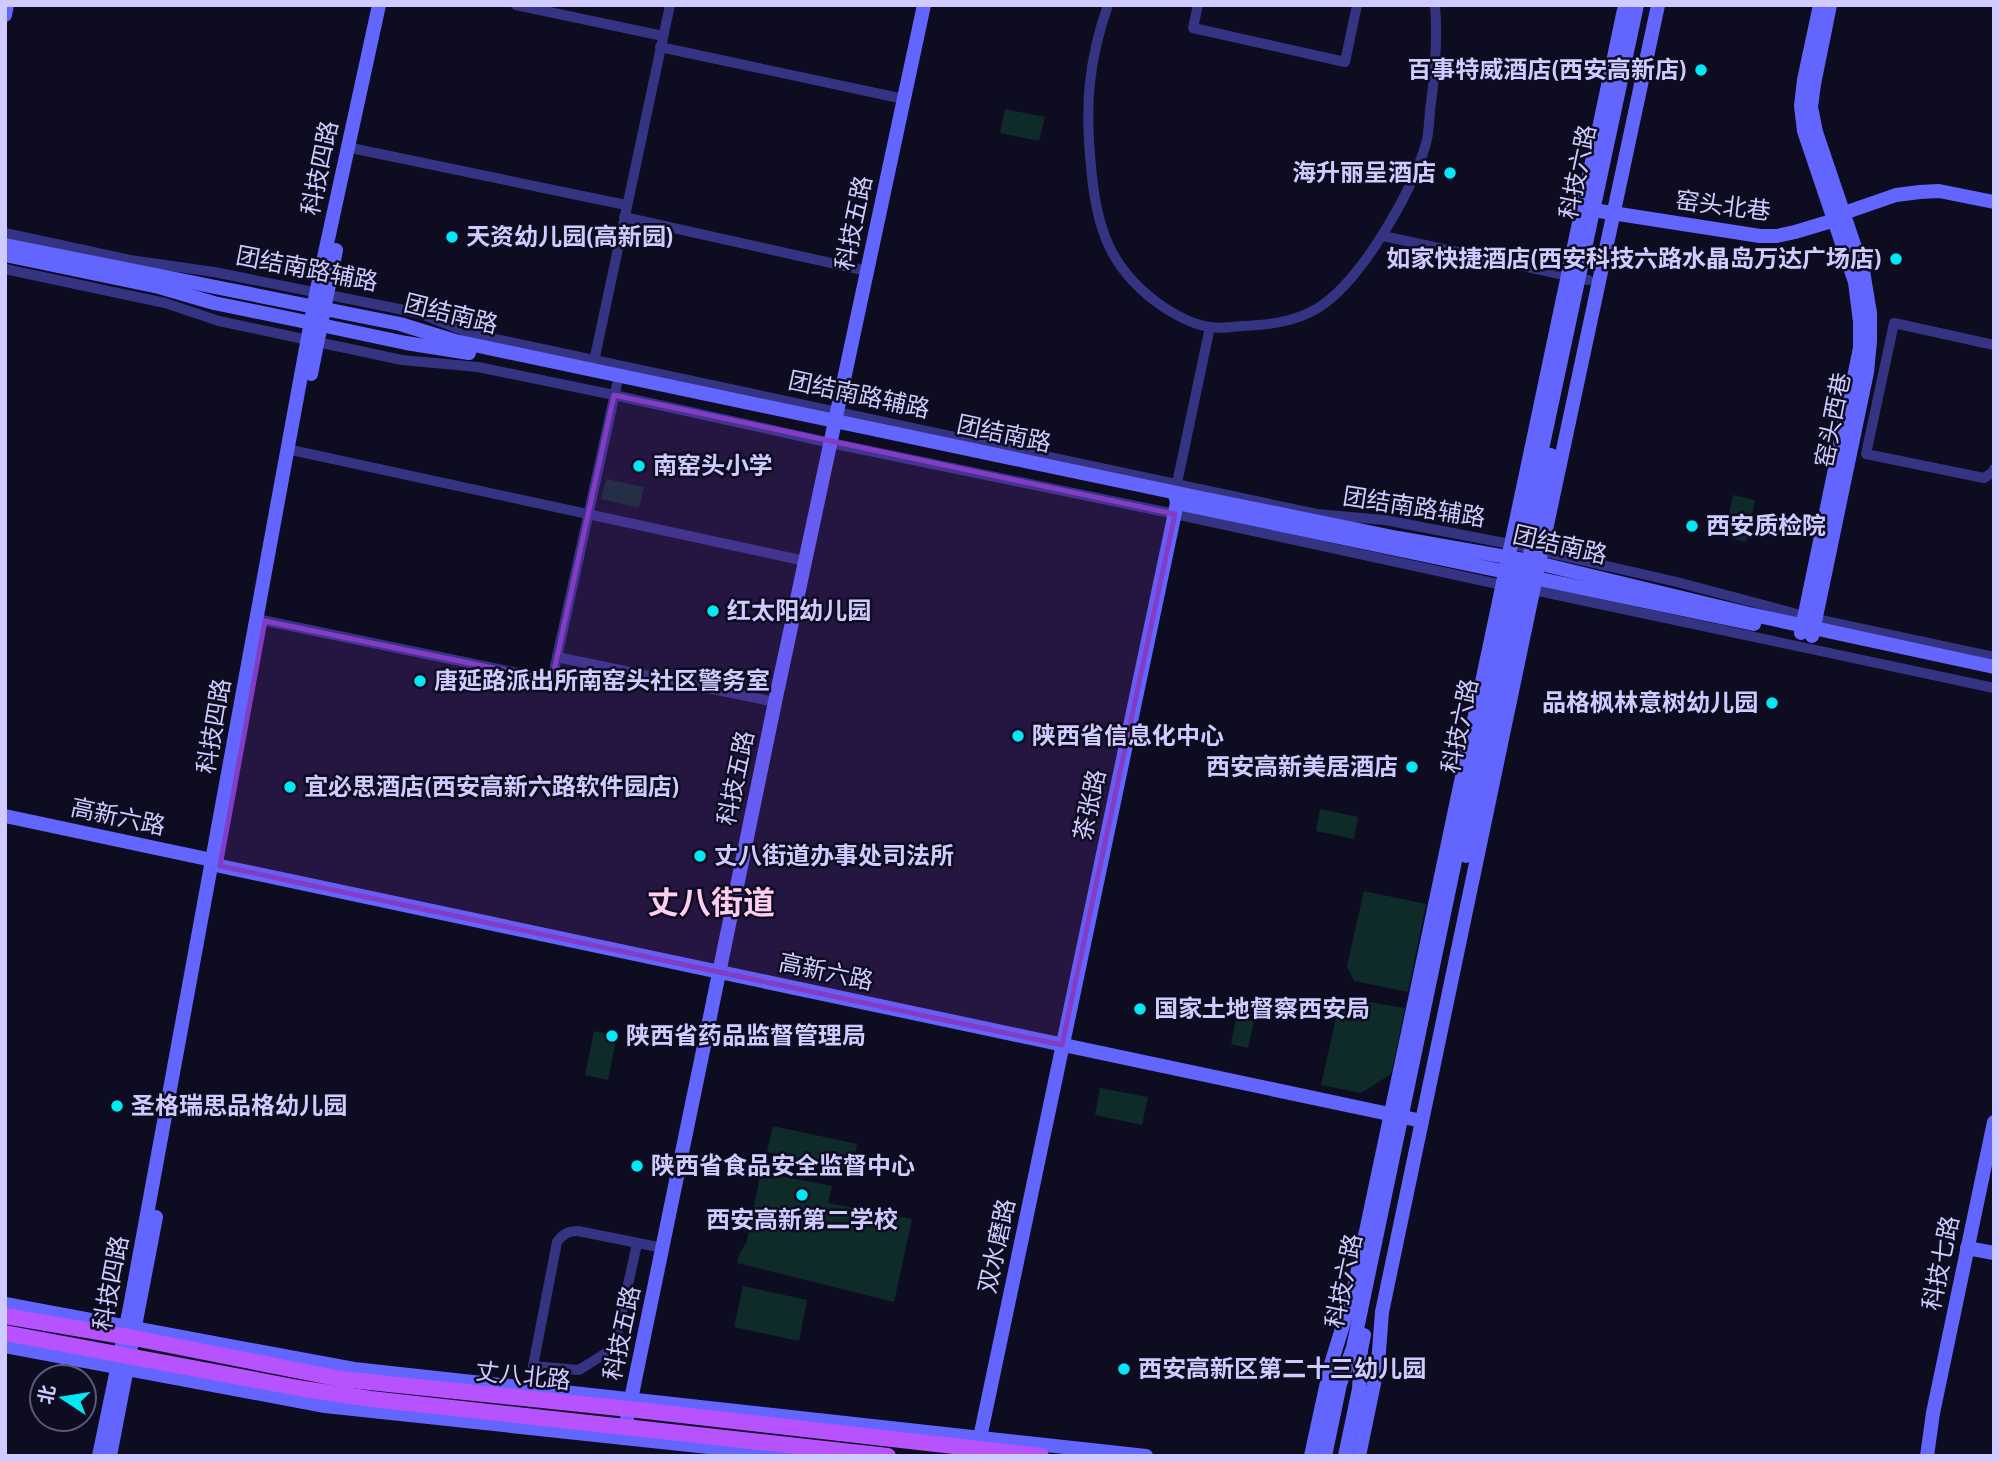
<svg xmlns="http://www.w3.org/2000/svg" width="1999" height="1461" font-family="Cabin,'Noto Sans SC',sans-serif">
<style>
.green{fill:#0e2b29}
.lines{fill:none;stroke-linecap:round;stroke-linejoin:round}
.street{stroke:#343483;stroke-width:10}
.secondary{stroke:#6266ff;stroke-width:14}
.primary{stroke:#b752ff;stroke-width:16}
.marked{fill:#833cc5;fill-opacity:0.2;stroke:#833cc5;stroke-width:5;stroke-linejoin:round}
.poi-dot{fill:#00e9f6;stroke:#0e0c21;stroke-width:2.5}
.labels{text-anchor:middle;stroke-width:5;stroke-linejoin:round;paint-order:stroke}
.poi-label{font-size:24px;font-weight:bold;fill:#cfcbff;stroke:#0e0c21;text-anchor:start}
.street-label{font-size:24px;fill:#cfcbff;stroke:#0e0c21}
.district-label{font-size:32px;font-weight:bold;fill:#ffcdef;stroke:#0e0c21}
</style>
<rect width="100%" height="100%" fill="#0e0c21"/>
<g class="green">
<path d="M1005 109 1045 117 1039 141 1000 133Z"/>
<path d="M606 479 644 487 639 508 601 499Z"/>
<path d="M1733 495 1755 500 1746 542 1724 537Z"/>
<path d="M1320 809 1358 817 1354 839 1316 831Z"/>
<path d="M1364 891 1426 904 1408 992 1354 981 1347 966Z"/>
<path d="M1350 999 1405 1008 1391 1074 1361 1093 1321 1085 1338 1009Z"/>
<path d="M1236 1018 1254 1021 1248 1048 1231 1044Z"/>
<path d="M594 1031 617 1036 608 1080 585 1075Z"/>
<path d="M1100 1088 1148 1097 1142 1125 1095 1115Z"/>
<path d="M773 1126 857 1144 852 1171 767 1152Z"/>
<path d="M761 1172 832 1186 828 1203 912 1219 894 1302 737 1263 740 1252 746 1244Z"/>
<path d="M743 1286 807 1300 799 1341 734 1327Z"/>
</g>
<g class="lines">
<g class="street">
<path d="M516 5 663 36"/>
<path d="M1108 5C1088 62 1085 107 1091 166 1096 228 1110 270 1162 306 1177 316 1193 325 1210 327 1220 329 1232 327 1242 326 1268 325 1295 322 1318 308 1361 281 1410 195 1425 147 1429 136 1429 122 1430 111 1435 75 1438 41 1435 5"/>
<path d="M1198 5 1193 28 1345 62 1357 5"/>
<path d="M660 47 904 99"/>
<path d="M356 149 626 205"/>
<path d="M624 217 867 271"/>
<path d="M5 233 130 260 214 272 419 313 472 334 1317 514 1385 520 1515 545 1677 582 1816 619 1994 657"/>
<path d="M1383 236 1588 280"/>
<path d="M5 269 165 303 219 321 308 340 402 360 478 367 614 395 831 443 1175 514 1507 586"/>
<path d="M1994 345 1894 323 1866 454 1984 478 1993 472 1994 469"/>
<path d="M593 366 670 5"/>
<path d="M296 451 805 561"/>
<path d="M1176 488 1210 327"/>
<path d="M1529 589 1994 688"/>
<path d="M257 619 552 680 617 384"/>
<path d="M557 657 775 702"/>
<path d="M637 1244 614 1348 579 1370 533 1366 557 1242C563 1234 568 1231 578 1231L663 1248"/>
</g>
<g class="secondary">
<path d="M5 15 7 5"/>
<path d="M1593 210 1760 236H1777L1795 232 1835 220 1844 213 1896 195 1920 192 1939 191 1994 202"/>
<path d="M5 245 400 324 455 341 1201 498 1398 538 1529 561 1749 614 1994 667"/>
<path d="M5 255 159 287 214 303 321 325 406 343 469 353"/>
<path d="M311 374 336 250"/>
<path d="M1177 503 1754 624"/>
<path d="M1526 524 1637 5"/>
<path d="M1801 633 1860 348V322L1855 282 1804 131 1801 106 1804 80 1820 5"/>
<path d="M1812 636 1867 372 1870 341V313L1863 271 1816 132 1811 107 1814 84 1830 5"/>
<path d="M5 816 212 860 220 866 1422 1121"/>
<path d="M1466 856 1551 455"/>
<path d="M1967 1248 1994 1253"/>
<path d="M5 1304 354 1369 1146 1456"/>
<path d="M5 1346 325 1406 792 1456"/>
<path d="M623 1438 775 702 924 5"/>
<path d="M978 1447 1177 503 1175 494"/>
<path d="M99 1456 130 1307 316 294 379 5"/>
<path d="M110 1456 156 1217"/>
<path d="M1311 1456 1331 1364 1353 1293 1625 5"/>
<path d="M1325 1456 1340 1384 1353 1348 1517 565"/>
<path d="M1345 1456 1359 1389 1361 1350 1364 1335"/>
<path d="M1359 1456 1378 1364 1382 1312 1541 553 1658 5"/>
<path d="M1927 1456 1933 1413 1994 1122"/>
</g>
<g class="primary">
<path d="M5 1316 134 1338 341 1379 629 1409 1041 1456"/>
<path d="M5 1333 304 1389 371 1399 888 1456"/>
</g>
</g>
<path class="marked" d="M614 395 1175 514 1062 1045 220 866 265 621 552 680Z"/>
<g class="poi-dot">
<circle cx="1701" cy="70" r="7"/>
<circle cx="1450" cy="173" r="7"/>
<circle cx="452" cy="237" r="7"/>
<circle cx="1896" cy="259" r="7"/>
<circle cx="639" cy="466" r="7"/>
<circle cx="1692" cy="526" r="7"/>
<circle cx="713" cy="611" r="7"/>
<circle cx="420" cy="681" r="7"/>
<circle cx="1772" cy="703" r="7"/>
<circle cx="1018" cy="736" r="7"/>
<circle cx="1412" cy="767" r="7"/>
<circle cx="290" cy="787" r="7"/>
<circle cx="700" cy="856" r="7"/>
<circle cx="1140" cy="1009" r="7"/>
<circle cx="612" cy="1036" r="7"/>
<circle cx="117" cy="1106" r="7"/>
<circle cx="637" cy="1166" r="7"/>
<circle cx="802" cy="1195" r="7"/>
<circle cx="1124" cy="1369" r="7"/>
</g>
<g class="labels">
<g class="poi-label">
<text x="1687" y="78" text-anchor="end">百事特威酒店(西安高新店)</text>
<text x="1436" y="181" text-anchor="end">海升丽呈酒店</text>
<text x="466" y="245">天资幼儿园(高新园)</text>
<text x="1882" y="267" text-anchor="end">如家快捷酒店(西安科技六路水晶岛万达广场店)</text>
<text x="653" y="474">南窑头小学</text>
<text x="1706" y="534">西安质检院</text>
<text x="727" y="619">红太阳幼儿园</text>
<text x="434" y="689">唐延路派出所南窑头社区警务室</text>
<text x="1758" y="711" text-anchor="end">品格枫林意树幼儿园</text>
<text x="1032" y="744">陕西省信息化中心</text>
<text x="1398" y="775" text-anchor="end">西安高新美居酒店</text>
<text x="304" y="795">宜必思酒店(西安高新六路软件园店)</text>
<text x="714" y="864">丈八街道办事处司法所</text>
<text x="1154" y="1017">国家土地督察西安局</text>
<text x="626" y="1044">陕西省药品监督管理局</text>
<text x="131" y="1114">圣格瑞思品格幼儿园</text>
<text x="651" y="1174">陕西省食品安全监督中心</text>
<text x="802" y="1228" text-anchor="middle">西安高新第二学校</text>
<text x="1138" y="1377">西安高新区第二十三幼儿园</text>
</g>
<g class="street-label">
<text transform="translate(320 168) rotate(-78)" y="8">科技四路</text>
<text transform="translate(1578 172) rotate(-78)" y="8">科技六路</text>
<text transform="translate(1723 206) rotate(7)" y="8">窑头北巷</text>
<text transform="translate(854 223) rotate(-78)" y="8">科技五路</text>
<text transform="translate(307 269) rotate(11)" y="8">团结南路辅路</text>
<text transform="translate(451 314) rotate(14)" y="8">团结南路</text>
<text transform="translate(859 395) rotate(12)" y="8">团结南路辅路</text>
<text transform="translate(1833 420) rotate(-79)" y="8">窑头西巷</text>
<text transform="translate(1004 434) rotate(12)" y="8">团结南路</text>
<text transform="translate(1414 507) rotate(9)" y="8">团结南路辅路</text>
<text transform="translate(1560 545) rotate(13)" y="8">团结南路</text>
<text transform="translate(214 726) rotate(-80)" y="8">科技四路</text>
<text transform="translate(1460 726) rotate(-78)" y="8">科技六路</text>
<text transform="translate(736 778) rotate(-78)" y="8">科技五路</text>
<text transform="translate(1090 805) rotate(-78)" y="8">茶张路</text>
<text transform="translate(118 817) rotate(12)" y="8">高新六路</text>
<text transform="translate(826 972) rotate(12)" y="8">高新六路</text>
<text transform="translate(997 1246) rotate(-78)" y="8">双水磨路</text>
<text transform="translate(1941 1263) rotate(-78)" y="8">科技七路</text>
<text transform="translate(1344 1281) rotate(-78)" y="8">科技六路</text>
<text transform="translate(111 1283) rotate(-79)" y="8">科技四路</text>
<text transform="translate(622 1333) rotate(-78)" y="8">科技五路</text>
<text transform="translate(523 1376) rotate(6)" y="8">丈八北路</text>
</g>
<g class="district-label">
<text x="711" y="914">丈八街道</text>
</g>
</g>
<rect width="1999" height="1461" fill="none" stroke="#cfcbff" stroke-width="14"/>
<g transform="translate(63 1398) rotate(282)"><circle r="33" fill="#0e0c21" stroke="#5b587a" stroke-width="2"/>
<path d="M0-5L12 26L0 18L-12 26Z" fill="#00e9f6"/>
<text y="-10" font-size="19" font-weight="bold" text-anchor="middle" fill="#cfcbff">北</text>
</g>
</svg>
